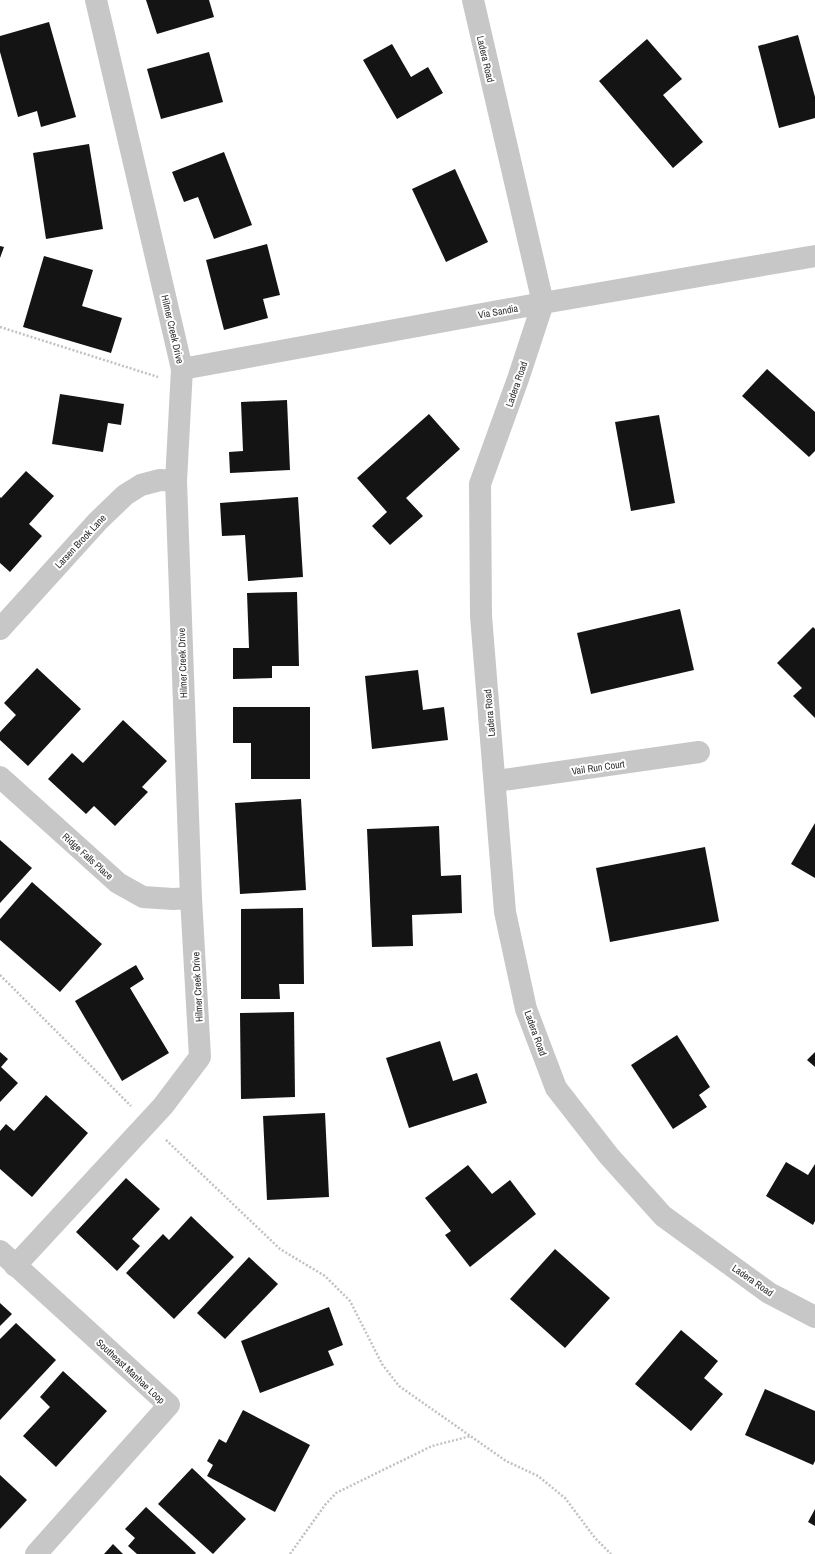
<svg xmlns="http://www.w3.org/2000/svg" width="815" height="1554" font-family="'Archivo Narrow',sans-serif">
<style>
.building{fill:#141414}
.lines{fill:none;stroke-linecap:round;stroke-linejoin:round}
.path{stroke:#c1c1c1;stroke-width:2.5;stroke-dasharray:2 2;stroke-linecap:butt}
.street{stroke:#c7c7c7;stroke-width:22}
.labels{text-anchor:middle;stroke-width:4;stroke-linejoin:round;paint-order:stroke}
.street-label{font-size:10px;fill:#2d2d2d;stroke:#fff}
</style>
<rect width="100%" height="100%" fill="#fff"/>
<g class="building">
<path d="M146 0H209L214 17 157 34Z"/>
<path d="M49 22 76 117 41 127 37 111 18 117 0 52V36Z"/>
<path d="M798 35 815 97V118L779 128 758 46Z"/>
<path d="M647 39 682 79 663 95 703 142 673 168 599 81Z"/>
<path d="M392 44 411 77 428 67 443 93 397 119 363 60Z"/>
<path d="M209 52 223 102 161 119 147 69Z"/>
<path d="M89 144 103 229 46 239 33 153Z"/>
<path d="M224 152 252 225 214 239 198 197 184 202 172 172Z"/>
<path d="M455 169 488 242 446 262 412 189Z"/>
<path d="M267 244 280 295 263 299 268 318 224 330 206 260Z"/>
<path d="M0 246 4 247 0 258Z"/>
<path d="M44 256 93 270 82 306 122 318 111 353 23 327Z"/>
<path d="M767 369 815 412V451L809 457 742 396Z"/>
<path d="M60 394 124 404 121 425 108 423 103 452 52 444Z"/>
<path d="M287 400 290 470 230 473 229 452 243 451 241 402Z"/>
<path d="M429 414 460 449 406 498 423 516 390 545 372 526 387 512 357 478Z"/>
<path d="M659 415 675 503 631 511 615 422Z"/>
<path d="M26 471 54 496 29 524 42 536 10 572 0 563V497L1 498Z"/>
<path d="M298 497 303 577 248 581 245 535 222 536 220 503Z"/>
<path d="M297 592 299 666H272V678L233 679V648H249L247 593Z"/>
<path d="M680 609 694 670 591 694 577 633Z"/>
<path d="M813 627 815 629V718L793 696 802 688 777 663Z"/>
<path d="M37 668 81 709 28 766 0 740V732L16 715 4 703Z"/>
<path d="M418 670 423 710 444 707 448 740 372 749 365 676Z"/>
<path d="M233 707H310V779H251V743H233Z"/>
<path d="M123 720 167 761 142 787 148 792 115 826 94 806 86 814 48 779 72 753 83 763Z"/>
<path d="M301 799 306 890 240 894 235 803Z"/>
<path d="M815 823V878L791 864Z"/>
<path d="M439 826 441 876 461 875 462 913 412 915 413 946 372 947 367 829Z"/>
<path d="M0 840 32 868 0 903Z"/>
<path d="M705 847 719 921 610 942 596 868Z"/>
<path d="M32 882 102 944 60 992 0 940V919Z"/>
<path d="M303 908 304 984H279L280 999H241V909Z"/>
<path d="M136 965 144 979 130 988 169 1053 122 1081 75 1001Z"/>
<path d="M294 1012 295 1097 241 1099 240 1013Z"/>
<path d="M677 1035 710 1087 699 1095 707 1107 673 1129 631 1065Z"/>
<path d="M440 1041 453 1081 477 1073 487 1103 409 1128 386 1058Z"/>
<path d="M0 1052 8 1059 1 1067 18 1083 0 1102Z"/>
<path d="M815 1052V1067L807 1060Z"/>
<path d="M46 1095 88 1133 32 1197 0 1169V1131L6 1124 14 1131Z"/>
<path d="M325 1113 329 1197 267 1200 263 1116Z"/>
<path d="M786 1162 808 1175 815 1164V1221L813 1225 766 1196Z"/>
<path d="M468 1165 492 1194 510 1180 536 1214 470 1267 445 1235 451 1231 425 1198Z"/>
<path d="M126 1178 160 1209 132 1239 140 1246 117 1271 76 1232Z"/>
<path d="M191 1216 234 1257 174 1319 126 1273 163 1234 169 1240Z"/>
<path d="M555 1249 610 1298 565 1348 510 1299Z"/>
<path d="M249 1257 278 1284 225 1339 197 1313Z"/>
<path d="M0 1303 12 1314 0 1326Z"/>
<path d="M329 1307 343 1345 328 1351 334 1365 260 1393 241 1341Z"/>
<path d="M16 1323 56 1360 0 1420V1339Z"/>
<path d="M681 1330 718 1361 704 1378 723 1394 691 1431 635 1384Z"/>
<path d="M63 1371 107 1411 56 1467 23 1436 50 1407 40 1397Z"/>
<path d="M765 1389 815 1411V1461L813 1465 745 1435Z"/>
<path d="M243 1410 310 1445 275 1512 207 1476 213 1465 207 1461 219 1439 226 1443Z"/>
<path d="M192 1468 246 1519 213 1554 158 1504Z"/>
<path d="M0 1475 27 1500 0 1529Z"/>
<path d="M146 1507 196 1553 195 1554H137L128 1546 135 1538 125 1529Z"/>
<path d="M815 1509V1526L808 1522Z"/>
<path d="M113 1544 123 1554H104Z"/>
</g>
<g class="lines">
<g class="path">
<path d="M0 327 158 377"/>
<path d="M0 975 131 1106"/>
<path d="M166 1140 280 1249 325 1276 350 1301 382 1364 399 1386 506 1461 538 1476 565 1498 595 1538 611 1554"/>
<path d="M290 1554 325 1505 336 1493 432 1446 471 1436"/>
</g>
<g class="street">
<path d="M473 0 543 303 518 379 480 484 481 616 505 912 526 1009 556 1088 609 1156 663 1216 769 1293 815 1317"/>
<path d="M182 369 543 303 815 256"/>
<path d="M0 629 98 521 125 495 141 485 160 480 176 481"/>
<path d="M0 777 118 883 143 897 173 899 191 898"/>
<path d="M496 781 699 752"/>
<path d="M0 1251 169 1405 36 1554"/>
<path d="M15 1266 163 1106 200 1057 191 898 176 481 182 369 96 0"/>
</g>
</g>
<g class="labels">
<g class="street-label">
<text transform="translate(486 59) rotate(77)" y="4">Ladera Road</text>
<text transform="translate(498 311) rotate(-10)" y="4">Via Sandia</text>
<text transform="translate(173 329) rotate(77)" y="4">Hilmer Creek Drive</text>
<text transform="translate(516 384) rotate(-71)" y="4">Ladera Road</text>
<text transform="translate(80 541) rotate(-47)" y="4">Larsen Brook Lane</text>
<text transform="translate(182 663) rotate(-92)" y="4">Hilmer Creek Drive</text>
<text transform="translate(489 713) rotate(-95)" y="4">Ladera Road</text>
<text transform="translate(598 767) rotate(-8)" y="4">Vail Run Court</text>
<text transform="translate(88 856) rotate(42)" y="4">Ridge Falls Place</text>
<text transform="translate(197 987) rotate(-93)" y="4">Hilmer Creek Drive</text>
<text transform="translate(536 1033) rotate(70)" y="4">Ladera Road</text>
<text transform="translate(753 1280) rotate(35)" y="4">Ladera Road</text>
<text transform="translate(131 1371) rotate(43)" y="4">Southeast Manhae Loop</text>
</g>
</g>
</svg>
